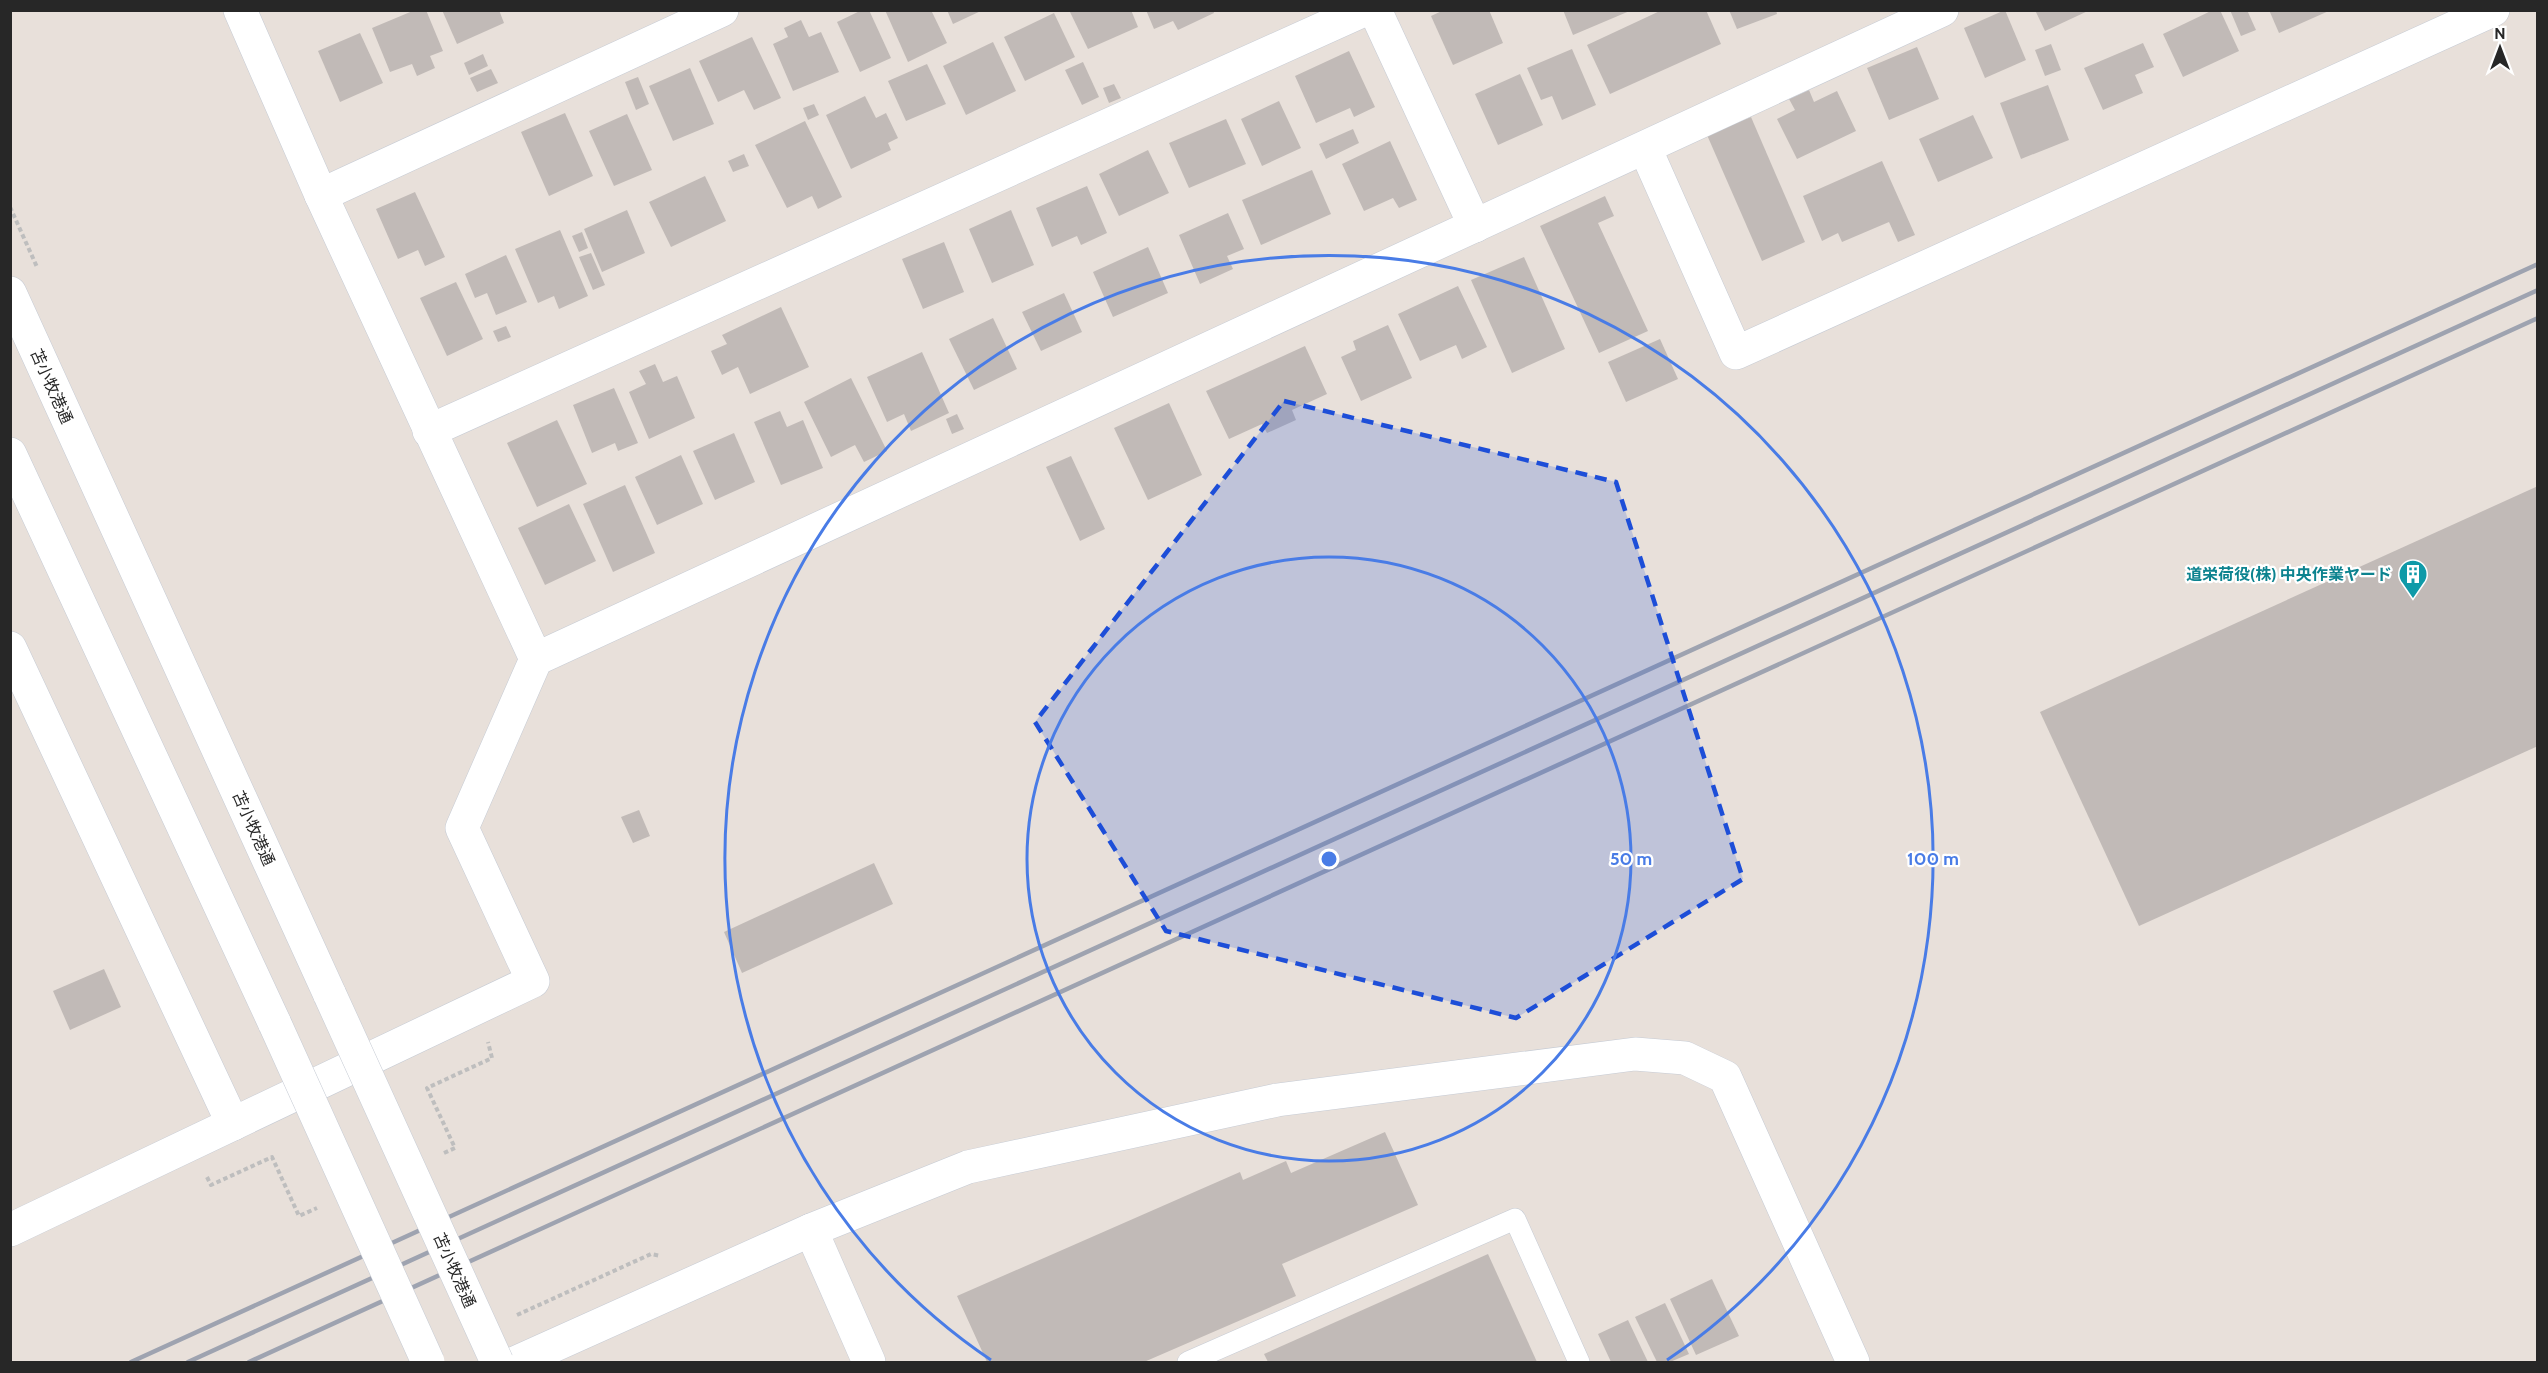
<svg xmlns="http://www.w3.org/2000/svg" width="2548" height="1373" font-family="Cabin,'Noto Sans JP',sans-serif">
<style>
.building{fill:#c1bab7}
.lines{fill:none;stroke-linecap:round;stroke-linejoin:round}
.service-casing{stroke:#c6cbd4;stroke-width:22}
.minor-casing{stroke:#c6cbd4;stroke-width:34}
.tertiary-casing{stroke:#c6cbd4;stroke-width:34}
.path{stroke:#bebebe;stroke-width:4;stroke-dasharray:4.5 3;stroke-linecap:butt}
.service{stroke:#fff;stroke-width:21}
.minor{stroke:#fff;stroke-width:33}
.tertiary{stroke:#fff;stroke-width:33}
.rail{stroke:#9ea3b0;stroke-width:4.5}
.tertiary-bridge-casing{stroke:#c6cbd4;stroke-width:34;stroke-linecap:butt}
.tertiary-bridge{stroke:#fff;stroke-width:33}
.marked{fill:#1d4ed8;fill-opacity:0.2;stroke:#1d4ed8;stroke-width:4.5;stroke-dasharray:12 8;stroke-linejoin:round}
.ring{fill:none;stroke:#497ce6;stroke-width:3}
.labels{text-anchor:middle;stroke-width:4.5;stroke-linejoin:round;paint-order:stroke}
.street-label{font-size:16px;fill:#272727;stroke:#fff}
.culture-label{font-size:16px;font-weight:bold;fill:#0d838f;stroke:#fff;text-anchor:end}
.centre{fill:#497ce6;stroke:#fff;stroke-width:3}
.ring-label{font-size:18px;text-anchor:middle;font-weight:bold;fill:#497ce6;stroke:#fff;stroke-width:4.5;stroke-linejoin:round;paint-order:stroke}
</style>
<rect width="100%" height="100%" fill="#e8e0da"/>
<g class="building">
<path d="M415 10H426L443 51 430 56 435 68 417 76 412 64 390 72 372 28Z"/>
<path d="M442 10H499L504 23 457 44Z"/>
<path d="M862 10H869L891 58 860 72 837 22Z"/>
<path d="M885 10H931L947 43 908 62Z"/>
<path d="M947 10H983L953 24Z"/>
<path d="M1069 10H1131L1138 27 1088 49Z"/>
<path d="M1146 10H1213L1214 13 1178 30 1173 21 1154 29Z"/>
<path d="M1444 10H1489L1503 43 1453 65 1431 16Z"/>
<path d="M1563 10H1632L1573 35Z"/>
<path d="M1662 10H1706L1721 44 1610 94 1587 45Z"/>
<path d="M1729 10H1776L1777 14 1737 29Z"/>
<path d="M2005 10 2026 60 1985 78 1964 28Z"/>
<path d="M2035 10H2090L2045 31Z"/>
<path d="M2213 10H2220L2239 51 2183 77 2163 34Z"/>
<path d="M2230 10H2247L2256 30 2241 36Z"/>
<path d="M2269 10H2331L2279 33Z"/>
<path d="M1054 13 1075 57 1025 81 1004 37Z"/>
<path d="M801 20 809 37 821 32 839 72 793 91 773 44 788 37 784 28Z"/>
<path d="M360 33 383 83 340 102 318 51Z"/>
<path d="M752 37 781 98 754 110 744 90 718 102 699 61Z"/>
<path d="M993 42 1016 91 966 115 943 66Z"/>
<path d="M2143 43 2154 67 2135 75 2143 93 2103 110 2084 68Z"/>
<path d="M2051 44 2061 70 2045 76 2035 50Z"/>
<path d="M1917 47 1939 99 1889 120 1867 68Z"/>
<path d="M1572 49 1596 105 1562 120 1552 96 1541 100 1527 68Z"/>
<path d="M1349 51 1375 107 1354 117 1350 108 1316 123 1295 76Z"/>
<path d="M483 54 488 66 469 75 464 63Z"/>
<path d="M1083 62 1099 97 1082 105 1065 70Z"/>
<path d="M927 64 946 104 906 121 888 81Z"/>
<path d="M690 68 714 124 673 141 649 86Z"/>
<path d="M491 69 498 83 477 92 470 78Z"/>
<path d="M1520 74 1543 125 1498 145 1475 94Z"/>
<path d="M638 77 649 104 636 110 625 82Z"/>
<path d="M1114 84 1121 98 1109 103 1103 88Z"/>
<path d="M2048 85 2069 140 2021 159 2000 103Z"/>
<path d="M1809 90 1814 102 1837 91 1856 131 1797 159 1777 119 1795 110 1789 99Z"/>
<path d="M865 96 876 118 886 113 898 138 888 143 891 150 851 169 826 115Z"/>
<path d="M1279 101 1301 148 1262 166 1241 119Z"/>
<path d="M814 104 819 115 808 120 803 108Z"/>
<path d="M565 113 593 176 549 196 521 132Z"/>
<path d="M627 114 652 170 614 186 589 131Z"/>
<path d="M1973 115 1993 158 1938 182 1919 139Z"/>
<path d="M1751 117 1805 242 1762 261 1707 135Z"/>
<path d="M1226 119 1246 164 1189 188 1169 143Z"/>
<path d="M805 121 842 197 818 209 812 196 787 208 755 145Z"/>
<path d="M1353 129 1359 143 1326 159 1319 144Z"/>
<path d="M1390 141 1417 200 1399 208 1393 198 1364 211 1342 164Z"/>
<path d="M1148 150 1169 193 1119 216 1099 174Z"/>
<path d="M744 154 749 166 733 172 728 161Z"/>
<path d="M1882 161 1915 235 1898 242 1889 222 1842 242 1838 233 1822 241 1803 196Z"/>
<path d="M1312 170 1331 214 1261 245 1242 200Z"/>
<path d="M705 176 726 221 671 247 649 202Z"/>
<path d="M1087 186 1107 233 1081 245 1077 236 1052 247 1036 208Z"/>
<path d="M415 192 445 257 425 266 418 250 398 259 376 209Z"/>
<path d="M1605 196 1614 216 1598 223 1648 331 1599 353 1540 226Z"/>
<path d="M627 210 645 253 602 272 584 229Z"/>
<path d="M1011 210 1034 265 992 283 969 229Z"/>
<path d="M1228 213 1244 249 1227 256 1233 269 1200 284 1179 235Z"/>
<path d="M560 230 588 296 559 309 554 296 538 303 515 249Z"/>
<path d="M582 232 588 248 579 252 572 236Z"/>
<path d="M944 242 964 292 923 309 902 259Z"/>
<path d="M1148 247 1168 293 1113 317 1093 272Z"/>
<path d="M591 253 605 285 593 290 579 257Z"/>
<path d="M506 255 527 302 496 315 487 293 475 298 465 274Z"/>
<path d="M1524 257 1565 349 1512 373 1471 280Z"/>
<path d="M456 282 483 339 447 356 420 298Z"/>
<path d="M1458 286 1487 347 1462 359 1456 345 1420 361 1398 314Z"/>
<path d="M1064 293 1082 332 1041 351 1022 312Z"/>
<path d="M781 307 809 367 750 394 738 367 722 375 711 351 727 344 722 335Z"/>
<path d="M993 318 1017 369 974 390 949 339Z"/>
<path d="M1388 325 1412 378 1361 401 1341 357 1356 350 1353 341Z"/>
<path d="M506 326 511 337 498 342 493 331Z"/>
<path d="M1660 339 1678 379 1626 402 1608 362Z"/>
<path d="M1305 346 1327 394 1292 410 1296 420 1267 433 1262 424 1229 439 1206 391Z"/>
<path d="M922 352 949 413 911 431 904 414 887 422 867 377Z"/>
<path d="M655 364 663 382 677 376 695 418 649 439 629 392 646 384 639 371Z"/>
<path d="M851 378 887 451 864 462 855 445 831 457 804 402Z"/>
<path d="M614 388 638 443 618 451 615 443 592 453 573 405Z"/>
<path d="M1169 403 1202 475 1148 500 1114 428Z"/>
<path d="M780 411 787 427 803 420 823 468 781 485 754 422Z"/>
<path d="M957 414 964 429 952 434 946 419Z"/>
<path d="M557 420 587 484 537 507 507 443Z"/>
<path d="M734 433 755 482 715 500 693 451Z"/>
<path d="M681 455 703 504 657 525 635 477Z"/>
<path d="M1071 456 1105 529 1080 541 1046 467Z"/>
<path d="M625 485 655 553 613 572 583 504Z"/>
<path d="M2538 486V746L2139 926 2040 712Z"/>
<path d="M569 504 596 561 545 585 518 528Z"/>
<path d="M639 810 650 836 633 843 621 817Z"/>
<path d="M874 863 893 904 742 973 724 932Z"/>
<path d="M104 969 121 1007 70 1030 53 991Z"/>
<path d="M1385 1132 1418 1205 1282 1264 1296 1296 1144 1362H987L957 1296 1240 1172 1243 1180 1286 1161 1291 1173Z"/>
<path d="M1488 1254 1537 1362H1268L1264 1354Z"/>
<path d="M1712 1279 1739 1336 1696 1355 1670 1299Z"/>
<path d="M1665 1303 1689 1354 1670 1362H1657L1635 1317Z"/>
<path d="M1628 1320 1648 1362H1611L1598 1334Z"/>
</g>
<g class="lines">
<g class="service-casing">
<path id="service" d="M1188 1362 1515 1219 1579 1362"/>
</g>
<g class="minor-casing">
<g id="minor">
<path d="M240 10 321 195 536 659"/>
<path d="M1375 10 1475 226"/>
<path d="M1645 148 1736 353 2493 10"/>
<path d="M321 195 722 10"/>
<path d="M429 431 1364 10"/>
<path d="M10 648 233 1124"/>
<path d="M10 1230 533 981 462 828 536 659 1942 10"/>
<path d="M811 1230 869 1362"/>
</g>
</g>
<g class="tertiary-casing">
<g id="tertiary">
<path d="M10 293 330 995"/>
<path d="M10 454 275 1024"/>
<path d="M517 1362 811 1230 968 1167 1277 1100 1635 1054 1685 1058 1725 1077 1853 1362"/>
</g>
</g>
<g class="path">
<path d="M10 207 37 267"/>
<path d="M444 1153 455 1148 427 1088 492 1058 488 1042"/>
<path d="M207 1177 211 1185 272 1157 299 1216 317 1208"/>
<path d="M517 1315 651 1254 661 1256"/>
</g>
<use href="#service" class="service"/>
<use href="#minor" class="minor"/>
<use href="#tertiary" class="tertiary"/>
<g class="rail">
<path d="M131 1362 2538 264"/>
<path d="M188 1362 2538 290"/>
<path d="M249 1362 2538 318"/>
</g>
<g class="tertiary-bridge-casing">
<g id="tertiary-bridge">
<path d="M330 995 497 1362"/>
<path d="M275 1024 428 1362"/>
</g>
</g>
<use href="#tertiary-bridge" class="tertiary-bridge"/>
</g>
<path class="marked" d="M1284 401 1616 482 1743 879 1516 1018 1166 931 1035 722Z"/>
<g class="ring">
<circle cx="1329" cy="859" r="302"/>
<path d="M991 1360A604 604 0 1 1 1667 1360"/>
</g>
<defs>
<g id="building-pin" transform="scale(1.5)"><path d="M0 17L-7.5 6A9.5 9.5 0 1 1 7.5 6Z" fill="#0f9aa8" stroke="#fff"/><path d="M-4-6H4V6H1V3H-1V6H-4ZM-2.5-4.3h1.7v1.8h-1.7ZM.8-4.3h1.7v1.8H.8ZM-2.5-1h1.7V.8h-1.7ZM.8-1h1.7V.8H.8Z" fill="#fff"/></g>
</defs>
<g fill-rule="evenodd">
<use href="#building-pin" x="2413" y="574"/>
</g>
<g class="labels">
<g class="street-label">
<text transform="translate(52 386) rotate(66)" y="6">苫小牧港通</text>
<text transform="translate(254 828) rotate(66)" y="6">苫小牧港通</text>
<text transform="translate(455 1270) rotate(66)" y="6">苫小牧港通</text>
</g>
<g class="culture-label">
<text x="2392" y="580">道栄荷役(株) 中央作業ヤード</text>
</g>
</g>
<circle cx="1329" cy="859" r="9" class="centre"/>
<g class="ring-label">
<text x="1631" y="865">50 m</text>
<text x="1933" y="865">100 m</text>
</g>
<rect width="2548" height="1373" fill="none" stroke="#272727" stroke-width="24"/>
<g transform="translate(2500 48)" stroke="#ffffff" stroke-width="4.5" paint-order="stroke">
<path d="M0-4.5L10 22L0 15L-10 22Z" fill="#272727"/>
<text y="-9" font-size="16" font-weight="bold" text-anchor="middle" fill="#272727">N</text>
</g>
</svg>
